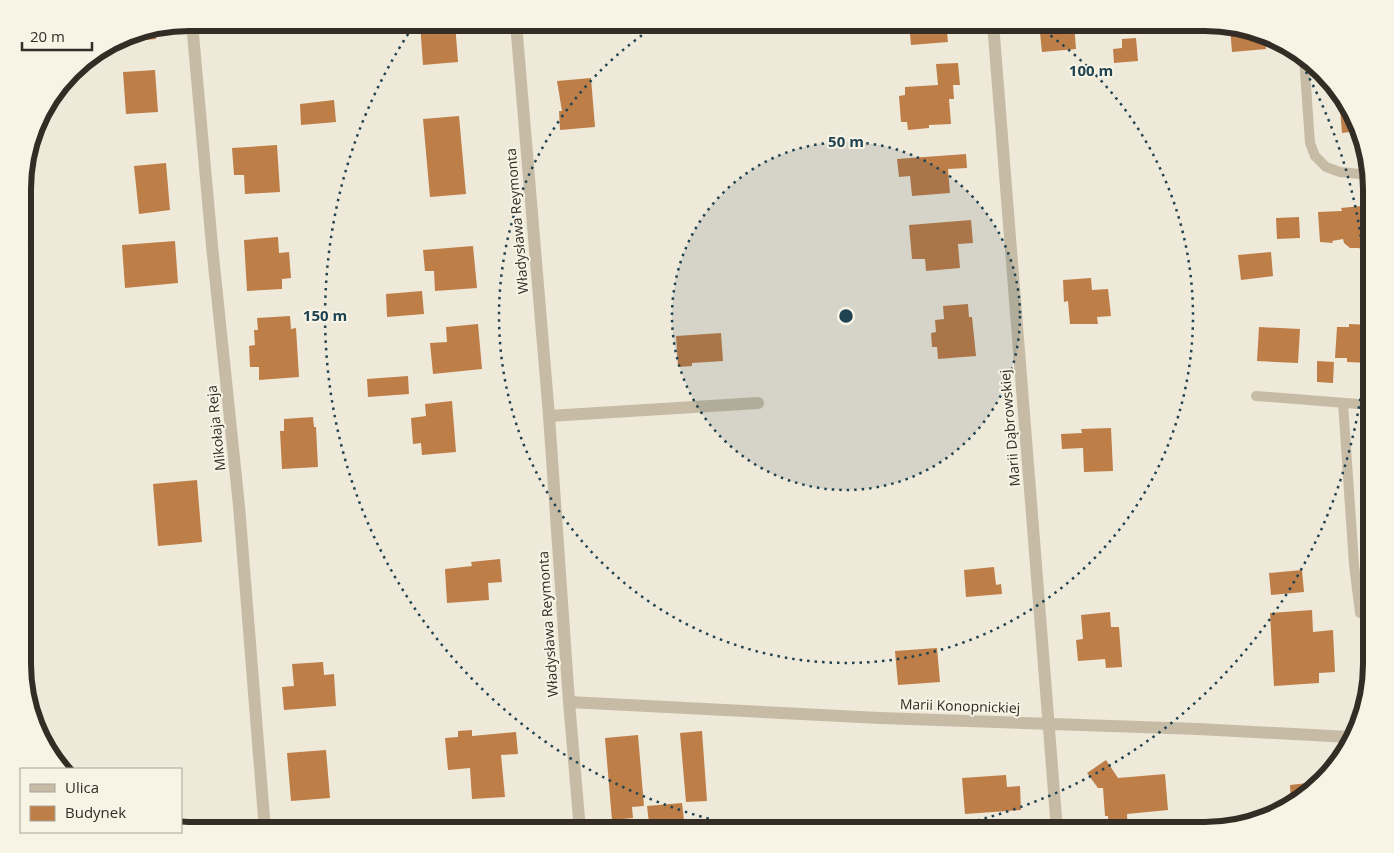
<svg xmlns="http://www.w3.org/2000/svg" width="1394" height="853" font-family="'Open Sans',sans-serif">
<style>
.building{fill:#be7e48}
.lines{fill:none;stroke-linecap:round;stroke-linejoin:round}
.service{stroke:#c6bca6;stroke-width:10}
.minor{stroke:#c6bca6;stroke-width:12}
.ring{fill:none;stroke:#1f4351;stroke-width:2.5;stroke-dasharray:2.5 5}
.labels{text-anchor:middle;stroke-width:4;stroke-linejoin:round;paint-order:stroke}
.street-label{font-size:14px;fill:#332d26;stroke:#f7f3e5}
.rim{fill:none;stroke:#332d26;stroke-width:6}
.centre{fill:#1f4351;stroke:#f7f3e5;stroke-width:2.5}
.ring-label{font-size:15px;text-anchor:middle;font-weight:bold;fill:#1f4351;stroke:#f7f3e5;stroke-width:4;stroke-linejoin:round;paint-order:stroke}
</style>
<rect width="100%" height="100%" fill="#efe9d9"/>
<g class="building">
<path d="M420 23H455L458 62 423 65Z"/>
<path d="M909 23H946L948 42 911 45Z"/>
<path d="M1039 23H1074L1076 49 1042 52Z"/>
<path d="M1230 27 1258 31 1264 34 1266 49 1232 52Z"/>
<path d="M155 29 156 39 113 43 126 35Z"/>
<path d="M1136 38 1138 61 1114 63 1113 49 1122 48V39Z"/>
<path d="M958 63 960 85H953L954 99H949L951 124 929 125V128L908 130 907 122H901L899 96 905 95V87L938 85 936 64Z"/>
<path d="M155 70 158 112 126 114 123 72Z"/>
<path d="M591 78 595 127 560 130 559 111H562L557 81Z"/>
<path d="M334 100 336 122 301 125 300 104Z"/>
<path d="M1346 102 1349 106 1357 131 1342 133 1340 108H1346Z"/>
<path d="M459 116 466 194 430 197 423 119Z"/>
<path d="M277 145 280 192 245 194 244 175H234L232 148Z"/>
<path d="M966 154 967 168 948 169 950 193 912 196 910 176 899 177 897 159Z"/>
<path d="M166 163 170 210 139 214 134 166Z"/>
<path d="M1361 206V210L1371 209V253L1366 254 1359 248H1350L1344 243 1343 239 1332 241 1333 243 1320 242 1318 212 1342 211 1341 208Z"/>
<path d="M1299 217 1300 238 1277 239 1276 218Z"/>
<path d="M971 220 973 243 958 244 960 268 926 271 925 259H912L909 225Z"/>
<path d="M278 237 279 253 289 252 291 278 282 279V289L247 291 244 240Z"/>
<path d="M175 241 178 283 125 288 122 245Z"/>
<path d="M473 246 477 288 435 291 434 271H425L423 250Z"/>
<path d="M1271 252 1273 276 1241 280 1238 255Z"/>
<path d="M1091 278 1092 290 1108 289 1111 316 1097 317 1098 324H1070L1068 301 1064 302 1063 280Z"/>
<path d="M422 291 424 314 387 317 386 294Z"/>
<path d="M968 304 969 317H972L976 356 938 359 937 347H932L931 333 936 332 935 320 944 319 943 306Z"/>
<path d="M290 316 291 329 296 328 299 377 259 380V367H250L249 346 255 345 254 330H258L257 318Z"/>
<path d="M478 324 482 369 433 374 430 343 447 342 446 327Z"/>
<path d="M1349 324 1371 325V363L1347 362V358H1335L1337 327H1349Z"/>
<path d="M1259 327 1300 329 1298 363 1257 361Z"/>
<path d="M721 333 723 361 692 363V366L678 367 676 336Z"/>
<path d="M1317 361 1334 362 1333 383 1317 382Z"/>
<path d="M408 376 409 394 368 397 367 379Z"/>
<path d="M452 401 456 452 422 455 421 443 413 444 411 418 426 416 425 404Z"/>
<path d="M313 417 314 427H316L318 467 282 469 280 431H284V419Z"/>
<path d="M1111 428 1113 471 1084 472 1083 448 1062 449 1061 434 1082 433 1081 429Z"/>
<path d="M197 480 202 542 158 546 153 484Z"/>
<path d="M500 559 502 582 488 583 489 600 447 603 445 569 472 566 471 562Z"/>
<path d="M994 567 996 585 1001 584 1002 594 966 597 964 570Z"/>
<path d="M1302 570 1304 592 1271 595 1269 573Z"/>
<path d="M1312 610 1313 632 1333 630 1335 672 1319 673V683L1274 686 1270 613Z"/>
<path d="M1110 612 1111 627H1119L1122 667 1106 668 1105 659 1078 661 1076 640 1083 639 1081 615Z"/>
<path d="M937 648 940 682 898 685 895 651Z"/>
<path d="M323 662 324 675 334 674 336 706 284 710 282 687 294 686 292 664Z"/>
<path d="M472 730V736L516 732 518 754 501 755 505 797 472 799 470 768 448 770 445 738 458 737V731Z"/>
<path d="M702 731 707 801 686 802 680 733Z"/>
<path d="M638 735 644 806 632 807 633 818 612 820 605 738Z"/>
<path d="M326 750 330 798 291 801 287 753Z"/>
<path d="M1106 760 1118 778 1165 774 1168 810 1127 814 1128 830H1109L1108 816H1105L1103 788H1098L1087 773Z"/>
<path d="M1006 775 1007 787 1020 786 1021 810 965 814 962 778Z"/>
<path d="M1316 782 1291 805 1290 785Z"/>
<path d="M682 803 684 820 649 823 647 806Z"/>
</g>
<g class="lines">
<g class="service">
<path d="M1304 57 1310 143 1315 156 1326 167 1340 172 1370 175"/>
<path d="M1256 396 1371 405"/>
<path d="M1343 403 1354 565 1360 613 1371 614"/>
</g>
<g class="minor">
<path d="M192 23 212 246 239 506 265 830"/>
<path d="M516 23 549 416 569 702 580 830"/>
<path d="M993 23 1057 830"/>
<path d="M549 416 758 403"/>
<path d="M569 702 880 718 1198 729 1350 737"/>
</g>
</g>
<circle cx="846" cy="316" r="174" fill="#1f4351" fill-opacity=".12"/>
<g class="ring">
<circle cx="846" cy="316" r="174"/>
<path d="M1032 23A347 347 0 1 1 660 23"/>
<path d="M760 830A521 521 0 0 1 414 25M1295 52A521 521 0 0 1 932 830"/>
</g>
<g class="labels">
<g class="street-label">
<text transform="translate(517 221) rotate(-95)" y="5">Władysława Reymonta</text>
<text transform="translate(216 428) rotate(-96)" y="5">Mikołaja Reja</text>
<text transform="translate(1010 428) rotate(-95)" y="5">Marii Dąbrowskiej</text>
<text transform="translate(548 624) rotate(-94)" y="5">Władysława Reymonta</text>
<text transform="translate(960 706) rotate(2)" y="5">Marii Konopnickiej</text>
</g>
</g>
<path d="M0 0H1394V853H0ZM189 31H1205A158 158 0 0 1 1363 189V664A158 158 0 0 1 1205 822H189A158 158 0 0 1 31 664V189A158 158 0 0 1 189 31Z" fill="#f7f3e5" fill-rule="evenodd"/>
<path class="rim" d="M189 31H1205A158 158 0 0 1 1363 189V664A158 158 0 0 1 1205 822H189A158 158 0 0 1 31 664V189A158 158 0 0 1 189 31Z"/>
<circle cx="846" cy="316" r="8" class="centre"/>
<g class="ring-label">
<text x="1091" y="76">100 m</text>
<text x="846" y="147">50 m</text>
<text x="325" y="321">150 m</text>
</g>
<rect x="20" y="768" width="162" height="65" fill="#f7f3e5" stroke="#a9a499"/>
<rect x="30" y="784" width="25" height="8" fill="#c6bca6" stroke="#a9a499"/>
<text x="65" y="793" font-size="15" fill="#332d26">Ulica</text>
<rect x="30" y="806" width="25" height="15" fill="#be7e48" stroke="#a9a499"/>
<text x="65" y="818" font-size="15" fill="#332d26">Budynek</text>
<path d="M22 42v8h70v-8" fill="none" stroke="#332d26" stroke-width="2.5"/>
<text x="30" y="42" font-size="15" fill="#332d26" stroke="#f7f3e5" stroke-width="4" paint-order="stroke">20 m</text>
</svg>
